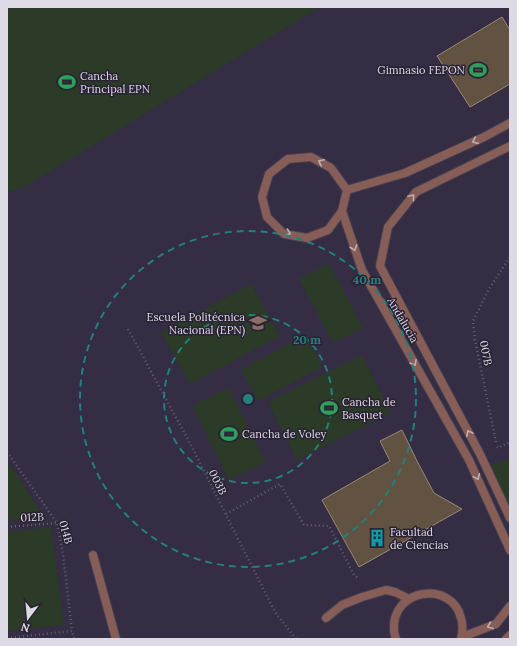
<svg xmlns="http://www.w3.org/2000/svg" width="517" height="646" font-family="Lora,serif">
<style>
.built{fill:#342d43}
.green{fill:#2b3b28}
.building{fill:#625241;stroke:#998875}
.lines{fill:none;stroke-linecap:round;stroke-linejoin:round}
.lane-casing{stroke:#474051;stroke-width:10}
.path{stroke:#645e6e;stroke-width:2.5;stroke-dasharray:1 3;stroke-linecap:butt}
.lane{stroke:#875e57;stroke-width:8}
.oneway{stroke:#bfaeb3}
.ring{fill:none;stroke:#24807a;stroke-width:2;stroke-dasharray:7 5}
.labels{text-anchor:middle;stroke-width:3;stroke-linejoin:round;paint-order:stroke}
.poi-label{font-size:11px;fill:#ddd9e5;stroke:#2a2335;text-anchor:start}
.street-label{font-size:11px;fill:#ddd9e5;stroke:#2a2335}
.centre{fill:#24807a;stroke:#2a2335;stroke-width:2}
.ring-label{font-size:12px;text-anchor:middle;font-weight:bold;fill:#24807a;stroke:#2a2335;stroke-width:3;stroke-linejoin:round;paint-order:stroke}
</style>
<rect width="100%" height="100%" fill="#2a2335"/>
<rect class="built" x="7" y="7" width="503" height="632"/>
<g class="green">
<path d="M7 7H320L25 187 7 192Z"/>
<path d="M329 263 363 328 333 343 299 279Z"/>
<path d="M251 284 280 336 190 384 161 332Z"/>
<path d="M306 335 322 367 258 401 241 370Z"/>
<path d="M362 355 391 413 297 460 268 402Z"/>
<path d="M228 388 266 462 229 480 192 406Z"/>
<path d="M510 458V525L482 469Z"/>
<path d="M7 461 17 475 44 517 7 521Z"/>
<path d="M51 527 64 625 7 631V532Z"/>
</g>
<g class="building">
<path d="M502 17 510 30V84L470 107 437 56Z"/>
<path d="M402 430 417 461 434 493 462 509 359 567 322 500 390 461 380 441Z"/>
</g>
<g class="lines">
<g class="lane-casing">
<g id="lane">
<path d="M510 146 416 192 388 227 380 266 480 454 510 518"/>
<path d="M347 190 342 211 362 270 469 460 510 550"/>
<path d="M347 190 405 173 484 137 510 123"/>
<path d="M342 211 328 230 307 238 284 234 267 217 262 197 269 174 288 159 311 157 331 168 347 190"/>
<path d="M93 555 116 639"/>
<path d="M326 618 342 605 362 597 386 590 395 592 409 599"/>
<path d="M462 637 496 624 510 606"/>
<path d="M396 639C395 636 394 633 394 630 391 588 452 580 461 618 463 625 463 632 461 639"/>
<path d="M506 639 510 635"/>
</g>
</g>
<g class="path">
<path d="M128 329 192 447 219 501 275 612 296 639"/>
<path d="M496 442 475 340 473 321 489 289 510 257"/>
<path d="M497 447 498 448 510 442"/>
<path d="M7 452 57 523 63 554 72 631"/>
<path d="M226 514 280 484 304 525 329 526 354 575 358 578"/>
<path d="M7 527 57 523"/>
<path d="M7 638 72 631 74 639"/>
</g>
<use href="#lane" class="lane"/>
</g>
<defs><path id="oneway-chevron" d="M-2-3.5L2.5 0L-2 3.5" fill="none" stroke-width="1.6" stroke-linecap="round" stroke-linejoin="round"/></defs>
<g class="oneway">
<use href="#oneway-chevron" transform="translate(475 141) rotate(156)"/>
<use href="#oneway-chevron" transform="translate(321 162) rotate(-153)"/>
<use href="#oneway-chevron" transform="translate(412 197) rotate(-50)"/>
<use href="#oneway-chevron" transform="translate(288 233) rotate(20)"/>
<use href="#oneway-chevron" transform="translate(354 248) rotate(71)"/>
<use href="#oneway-chevron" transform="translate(414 363) rotate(60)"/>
<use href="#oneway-chevron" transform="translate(469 433) rotate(-118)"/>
<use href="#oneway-chevron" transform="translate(477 477) rotate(66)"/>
<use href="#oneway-chevron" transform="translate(490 626) rotate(158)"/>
</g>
<g class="ring">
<circle cx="248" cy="399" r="84"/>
<circle cx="248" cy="399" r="168"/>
</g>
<defs>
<g id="stadium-bare" transform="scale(1.38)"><path d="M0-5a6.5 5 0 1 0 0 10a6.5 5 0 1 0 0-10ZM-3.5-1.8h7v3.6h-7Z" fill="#2e9e5b" stroke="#2a2335" stroke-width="2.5" paint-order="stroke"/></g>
<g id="university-bare" transform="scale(1.38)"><path d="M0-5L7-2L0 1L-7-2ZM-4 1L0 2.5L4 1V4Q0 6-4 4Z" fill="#8d6e63" stroke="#2a2335" stroke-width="2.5" paint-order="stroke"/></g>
<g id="building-bare" transform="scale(1.38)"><path d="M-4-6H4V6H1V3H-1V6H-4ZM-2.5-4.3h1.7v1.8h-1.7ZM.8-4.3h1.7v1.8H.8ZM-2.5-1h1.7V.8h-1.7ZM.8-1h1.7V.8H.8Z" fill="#0f9aa8" stroke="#2a2335" stroke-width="2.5" paint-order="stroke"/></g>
</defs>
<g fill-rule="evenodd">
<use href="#stadium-bare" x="478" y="70"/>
<use href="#stadium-bare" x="67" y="82"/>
<use href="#university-bare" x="258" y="323"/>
<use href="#stadium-bare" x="329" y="408"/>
<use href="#stadium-bare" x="229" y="434"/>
<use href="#building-bare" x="377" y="538"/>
</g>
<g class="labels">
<g class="poi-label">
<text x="465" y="74" text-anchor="end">Gimnasio FEPON</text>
<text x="80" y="80">Cancha<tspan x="80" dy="13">Principal EPN</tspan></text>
<text x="245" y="321" text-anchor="end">Escuela Politécnica<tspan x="245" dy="13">Nacional (EPN)</tspan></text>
<text x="342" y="406">Cancha de<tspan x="342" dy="13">Basquet</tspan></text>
<text x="242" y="438">Cancha de Voley</text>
<text x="390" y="536">Facultad<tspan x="390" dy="13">de Ciencias</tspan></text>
</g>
<g class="street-label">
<text transform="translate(403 320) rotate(60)" y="4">Andalucia</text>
<text transform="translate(486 353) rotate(79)" y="4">007B</text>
<text transform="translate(218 482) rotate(64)" y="4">003B</text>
<text transform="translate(32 517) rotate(-3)" y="4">012B</text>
<text transform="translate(66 532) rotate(74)" y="4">014B</text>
</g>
</g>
<circle cx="248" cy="399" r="6" class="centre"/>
<g class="ring-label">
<text x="367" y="284">40 m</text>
<text x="307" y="344">20 m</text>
</g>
<rect width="517" height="646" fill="none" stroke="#ddd9e5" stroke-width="16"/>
<g transform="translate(28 618) rotate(196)" stroke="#2a2335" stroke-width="3" paint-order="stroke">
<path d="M0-3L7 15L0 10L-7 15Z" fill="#ddd9e5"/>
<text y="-6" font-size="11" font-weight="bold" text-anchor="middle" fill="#ddd9e5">N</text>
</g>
</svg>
